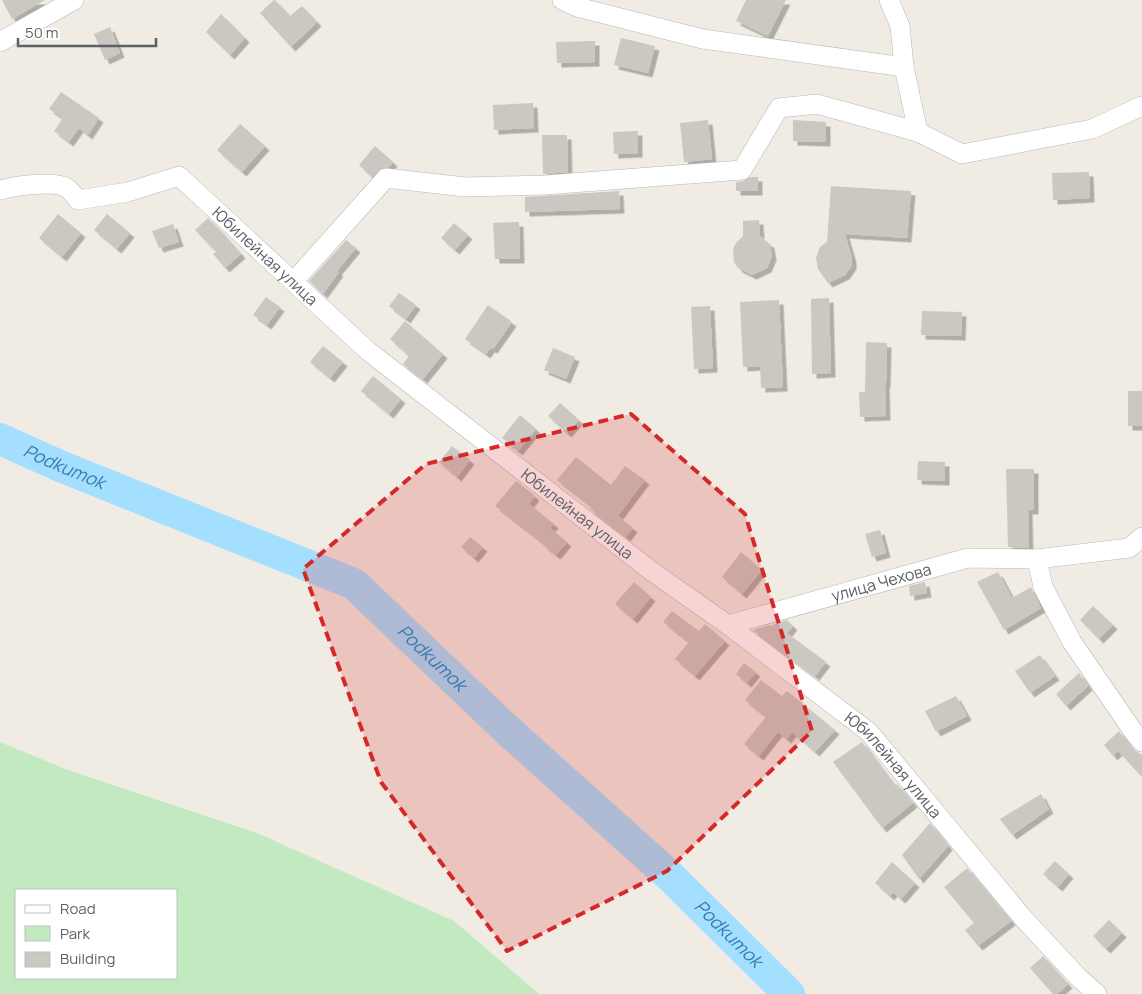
<svg xmlns="http://www.w3.org/2000/svg" width="1142" height="994" font-family="Manrope,sans-serif">
<style>
.green{fill:#c2e9bf;fill-rule:evenodd}
.lines{fill:none;stroke-linecap:round;stroke-linejoin:round}
.river{stroke:#a5dfff;stroke-width:32}
.building{fill:#cbc7c1;filter:url(#shadow)}
.minor-casing{stroke:#b5b8bc;stroke-width:20}
.minor{stroke:#fff;stroke-width:19}
.marked{fill:#d62828;fill-opacity:0.2;stroke:#d62828;stroke-width:4;stroke-dasharray:10 6;stroke-linejoin:round}
.labels{text-anchor:middle;stroke-width:4;stroke-linejoin:round;paint-order:stroke}
.street-label{font-size:16px;fill:#5c6166;stroke:#fff}
.water-label{font-size:18px;font-style:italic;fill:#377bb0;stroke:#fff}
</style>
<defs>
<filter id="shadow"><feDropShadow dx="4.5" dy="4.5" stdDeviation="0" flood-color="#0004"/></filter>
</defs>
<rect width="100%" height="100%" fill="#f0ece4"/>
<path class="green" d="M0 742 68 770 257 833 454 921 539 994H0ZM16 890H176V978H16Z"/>
<g class="lines">
<path class="river" id="s1" d="M0 439 60 466 354 584 504 727 671 877 789 994"/>
</g>
<g class="building">
<path d="M2 0H45L12 19Z"/>
<path d="M274 0H275L290 16 302 6 317 22 291 47 260 13Z"/>
<path d="M746 0H786L768 36 736 21Z"/>
<path d="M221 14 245 38 230 55 206 32Z"/>
<path d="M110 27 120 53 105 60 94 34Z"/>
<path d="M621 38 655 46 648 73 614 65Z"/>
<path d="M595 41V62L557 63 556 42Z"/>
<path d="M61 92 99 118 88 135 79 128 69 142 54 131 63 118 49 109Z"/>
<path d="M533 103 534 128 494 130 493 105Z"/>
<path d="M708 120 712 159 684 162 680 123Z"/>
<path d="M793 120 826 122V142L793 141Z"/>
<path d="M240 124 265 146 242 172 217 150Z"/>
<path d="M638 131V153L614 154 613 132Z"/>
<path d="M542 135H567L568 172 543 174Z"/>
<path d="M375 146 393 162 389 167 382 168 372 177 359 165Z"/>
<path d="M1089 172 1090 198 1053 200 1052 173Z"/>
<path d="M750 177H758V191H736V182L743 181Z"/>
<path d="M831 186 911 191 907 238 845 234 852 258V265L845 275 828 283 818 269 816 258 820 247 827 242Z"/>
<path d="M619 191 620 209 525 212V197Z"/>
<path d="M58 214 81 233 62 257 39 238Z"/>
<path d="M107 214 130 233 117 249 94 230Z"/>
<path d="M208 218 218 228 241 254 225 268 213 254 216 252 195 230Z"/>
<path d="M759 220 760 236 770 244 772 256 767 268 752 275 738 268 734 262 733 249 736 243 743 236V221Z"/>
<path d="M519 222 520 259H495L493 223Z"/>
<path d="M454 223 468 235 455 250 441 238Z"/>
<path d="M173 224 179 242 159 248 152 231Z"/>
<path d="M346 240 356 248 337 271 339 272 323 294 309 281Z"/>
<path d="M399 293 416 305 406 319 389 306Z"/>
<path d="M266 297 280 307 267 325 253 315Z"/>
<path d="M829 298 831 373 812 374 811 299Z"/>
<path d="M779 300 783 387 761 388 760 366 743 367 740 302Z"/>
<path d="M488 305 512 322 493 349 490 348 486 354 465 339Z"/>
<path d="M710 306 713 368 694 369 691 307Z"/>
<path d="M922 311 962 312 961 336 921 335Z"/>
<path d="M405 321 443 354 423 379 403 364 409 356 390 339Z"/>
<path d="M866 342 887 343 886 383H885L886 416 860 417 859 392H865Z"/>
<path d="M323 346 343 362 330 378 310 362Z"/>
<path d="M553 348 575 357 566 379 544 370Z"/>
<path d="M373 376 401 399 389 414 361 391Z"/>
<rect x="1128" y="391" width="14" height="35"/>
<path d="M560 403 579 420 567 433 548 416Z"/>
<path d="M520 415 536 429 518 451 502 438Z"/>
<path d="M452 446 470 460 457 477 439 462Z"/>
<path d="M576 457 611 485 625 466 645 480 618 516 633 528 626 537 590 509 592 507 557 480Z"/>
<path d="M918 461 945 462V481L917 480Z"/>
<path d="M1006 469H1034V510H1028L1029 548 1008 547Z"/>
<path d="M516 481 535 496 529 504 554 524 550 528 567 542 556 555 543 545 544 544 495 506Z"/>
<path d="M880 530 886 553 872 557 865 534Z"/>
<path d="M470 537 483 547 474 558 461 547Z"/>
<path d="M741 552 762 570 742 594 722 577Z"/>
<path d="M998 572 1012 598 1031 587 1041 608 1004 630 977 582Z"/>
<path d="M634 582 651 597 633 619 615 604Z"/>
<path d="M925 582 927 593 910 596 909 586Z"/>
<path d="M1093 606 1113 625 1099 639 1080 620Z"/>
<path d="M672 611 699 631 705 624 725 641 695 676 675 659 689 642 663 622Z"/>
<path d="M787 620 793 626 787 633 826 662 815 676 753 630 770 625 772 626 774 624Z"/>
<path d="M1040 655 1055 676 1030 693 1015 671Z"/>
<path d="M744 663 756 672 747 683 736 674Z"/>
<path d="M1079 673 1088 686 1066 706 1056 694Z"/>
<path d="M761 680 782 696 787 691 835 730 815 752 792 732 787 739 778 732 759 756 744 744 766 717 745 700Z"/>
<path d="M956 696 967 716 936 732 925 711Z"/>
<path d="M1119 731 1133 749 1142 755V777L1118 751 1113 756 1104 745Z"/>
<path d="M862 742 895 786 897 784 913 803 882 828 833 762Z"/>
<path d="M1041 794 1049 809 1012 835 1000 819Z"/>
<path d="M930 823 948 846 919 879 902 855Z"/>
<path d="M1055 861 1069 874 1058 887 1043 874Z"/>
<path d="M892 862 915 883 901 899 893 892 890 896 875 883Z"/>
<path d="M967 868 1011 921 978 946 965 930 974 923 944 887Z"/>
<path d="M1109 920 1122 933 1106 949 1093 936Z"/>
<path d="M1043 956 1068 984 1057 994H1053L1030 968Z"/>
</g>
<g class="lines">
<g class="minor-casing">
<g id="minor">
<path d="M562 0 577 7 703 39 904 67 918 132"/>
<path d="M889 0 900 26 904 67"/>
<path d="M0 42 74 0"/>
<path id="s2" d="M0 190C14 186 55 180 67 188 71 191 75 196 78 200L128 192 179 176 368 351 650 570 728 625 869 732 1023 918 1078 977 1097 994"/>
<path d="M293 282 386 178 465 187 545 185 742 170 779 108 817 104 918 132 962 154 1092 129 1142 106"/>
<path d="M1037 559 1043 587 1072 642 1133 731 1142 742"/>
<path id="s3" d="M728 625 968 558 1037 559 1129 548 1142 537"/>
</g>
</g>
<use href="#minor" class="minor"/>
</g>
<path class="marked" d="M631 414 745 514 812 731 667 871 507 951 381 782 303 569 426 464Z"/>
<g class="labels">
<g class="street-label">
<text dy="6" stroke="none"><textPath href="#s2" startOffset="306">Юбилейная улица</textPath></text>
<text dy="6" stroke="none"><textPath href="#s2" startOffset="711">Юбилейная улица</textPath></text>
<text dy="6" stroke="none"><textPath href="#s3" startOffset="159">улица Чехова</textPath></text>
<text dy="6" stroke="none"><textPath href="#s2" startOffset="1116">Юбилейная улица</textPath></text>
</g>
<g class="water-label">
<text dy="6" stroke="none"><textPath href="#s1" startOffset="70">Podkumok</textPath></text>
<text dy="6" stroke="none"><textPath href="#s1" startOffset="490">Podkumok</textPath></text>
<text dy="6" stroke="none"><textPath href="#s1" startOffset="895">Podkumok</textPath></text>
</g>
</g>
<rect x="15" y="889" width="162" height="90" fill="#ffffff" stroke="#bec0c2"/>
<rect x="25" y="905" width="25" height="8" fill="#ffffff" stroke="#bec0c2"/>
<text x="60" y="914" font-size="15" fill="#5c6166">Road</text>
<rect x="25" y="926" width="25" height="15" fill="#c2e9bf" stroke="#bec0c2"/>
<text x="60" y="939" font-size="15" fill="#5c6166">Park</text>
<rect x="25" y="952" width="25" height="15" fill="#cbc7c1" stroke="#bec0c2"/>
<text x="60" y="964" font-size="15" fill="#5c6166">Building</text>
<path d="M18 38v8h138v-8" fill="none" stroke="#5c6166" stroke-width="2.5"/>
<text x="25" y="38" font-size="15" fill="#5c6166" stroke="#ffffff" stroke-width="4" paint-order="stroke">50 m</text>
</svg>
